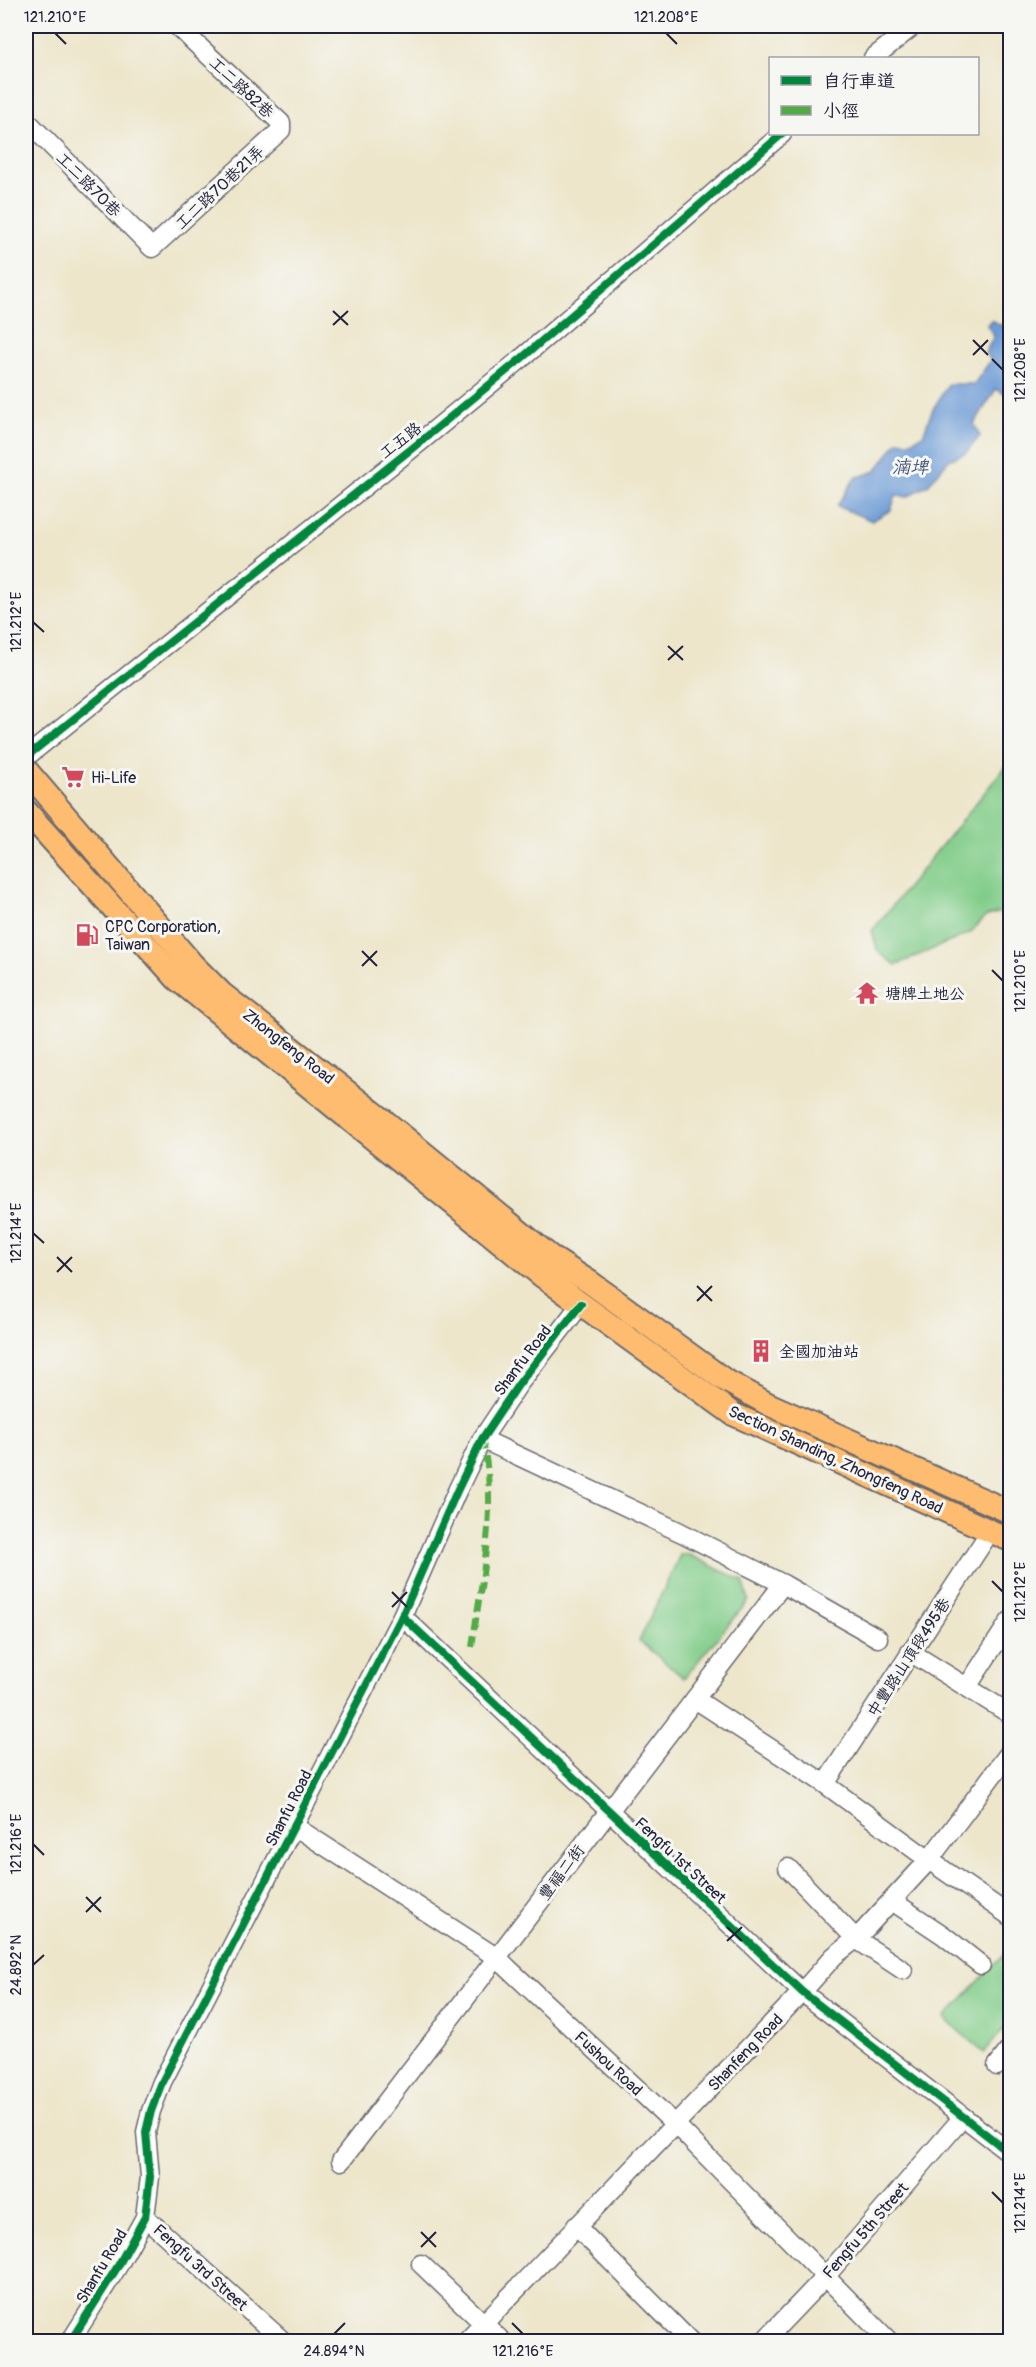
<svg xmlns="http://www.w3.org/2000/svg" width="1036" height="2367" font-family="Pangolin,'LXGW WenKai TC',sans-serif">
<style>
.green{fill:#82cd8a;stroke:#527862;stroke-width:1.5}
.water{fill:#6e9cd6;stroke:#485f88;stroke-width:1.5}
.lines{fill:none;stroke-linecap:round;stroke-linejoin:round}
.minor-casing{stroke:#69676d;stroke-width:21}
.major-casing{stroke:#69676d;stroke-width:26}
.minor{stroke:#fff;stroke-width:18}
.major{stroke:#fdbc70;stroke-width:22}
.quiet{stroke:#53aa46;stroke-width:6;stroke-dasharray:12 6;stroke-linecap:butt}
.cycleway-casing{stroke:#f6f6f2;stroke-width:11}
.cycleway{stroke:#00873e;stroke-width:8}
.ticks{fill:none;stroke:#22223b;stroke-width:2}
.labels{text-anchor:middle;stroke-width:6;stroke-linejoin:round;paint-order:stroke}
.street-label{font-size:16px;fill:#22223b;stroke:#f6f6f2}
.poi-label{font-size:16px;fill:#22223b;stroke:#f6f6f2;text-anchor:start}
.water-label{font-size:18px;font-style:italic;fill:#405379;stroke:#f6f6f2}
.neatline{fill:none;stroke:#22223b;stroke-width:2}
.ticks-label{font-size:15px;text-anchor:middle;fill:#22223b}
</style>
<rect width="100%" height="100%" fill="#f6f6f2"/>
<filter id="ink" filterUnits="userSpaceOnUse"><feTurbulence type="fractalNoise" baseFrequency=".0167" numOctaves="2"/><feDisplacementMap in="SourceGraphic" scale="12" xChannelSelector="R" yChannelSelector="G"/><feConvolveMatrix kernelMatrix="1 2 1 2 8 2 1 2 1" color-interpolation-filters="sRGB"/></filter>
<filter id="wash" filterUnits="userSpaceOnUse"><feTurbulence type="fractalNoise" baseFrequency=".008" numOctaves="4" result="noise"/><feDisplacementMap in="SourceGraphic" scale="24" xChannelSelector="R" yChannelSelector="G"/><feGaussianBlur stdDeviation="1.35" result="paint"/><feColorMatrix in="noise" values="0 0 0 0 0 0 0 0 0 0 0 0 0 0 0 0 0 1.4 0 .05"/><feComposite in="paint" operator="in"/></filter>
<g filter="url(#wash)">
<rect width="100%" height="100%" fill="#ede6cb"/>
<g class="green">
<path d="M1010 761V909L985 917 970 933 896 965 878 952 872 931Z"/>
<path d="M687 1554 743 1581 749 1600 684 1678 639 1641 680 1555Z"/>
<path d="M1010 1948V2021L984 2053 944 2018Z"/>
</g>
<path class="water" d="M991 320 1006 328 1010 327V397L996 389 974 424 980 436 966 453 949 460 928 485 907 497 896 495 891 510 872 521 837 506 855 478 876 471 898 441 909 442 923 435 932 411 948 384H974L991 360 985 353 994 336 987 325Z"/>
</g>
<g filter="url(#ink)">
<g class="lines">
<g class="minor-casing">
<g id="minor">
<path d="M873 58 913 26"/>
<path d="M26 120 152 248 281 130V123L177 26"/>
<path d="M26 757 420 442 522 358 782 134"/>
<path d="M482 1439 680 1532 783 1584 878 1638"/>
<path d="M402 1616 802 1992 1010 2153"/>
<path d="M910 1652 1010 1714"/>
<path d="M967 1687 1010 1621"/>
<path d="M695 1699 825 1784 929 1860 1010 1916"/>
<path d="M825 1784 991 1530"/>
<path d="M294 1826 496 1957 675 2124 890 2342"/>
<path d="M788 1868 856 1939 903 1970"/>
<path d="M892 1901 943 1935 981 1965"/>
<path d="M997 2066 1010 2049"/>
<path d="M341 2161 783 1584"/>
<path d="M145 2217 284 2342"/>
<path d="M576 2226 691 2342"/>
<path d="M421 2264 503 2342"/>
<path d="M70 2342 118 2266 145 2217 150 2177 146 2132 151 2111 162 2082 402 1616 457 1491 482 1439 518 1385 581 1304"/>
<path d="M466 2342 802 1992 834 1956 856 1939 929 1860 1010 1752"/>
<path d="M763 2342 825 2277 963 2117"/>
</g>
</g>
<g class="major-casing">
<g id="major">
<path d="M26 770 192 964 222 994 383 1120 552 1258 591 1283 723 1379 768 1404 1010 1512"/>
<path d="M26 811 177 979 541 1275 733 1414 1010 1540"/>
</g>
</g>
<use href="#minor" class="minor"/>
<use href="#major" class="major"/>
<path class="quiet" d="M472 1647C481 1581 499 1504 482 1439"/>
<g class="cycleway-casing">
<g id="cycleway">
<path d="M26 757 420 442 522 358 782 134"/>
<path d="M402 1616 802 1992 1010 2153"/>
<path d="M70 2342 118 2266 145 2217 150 2177 146 2132 151 2111 162 2082 402 1616 457 1491 482 1439 518 1385 581 1304"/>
</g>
</g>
<use href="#cycleway" class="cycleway"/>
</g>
</g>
<path class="ticks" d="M55 33 66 44M666 33 677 44M333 311 348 325M333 325 348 311M973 340 988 355M973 355 988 340M992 359 1003 370M33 622 44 632M668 646 683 660M668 660 683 646M362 951 377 966M362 966 377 951M992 970 1003 981M33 1233 44 1243M57 1257 72 1272M57 1272 72 1257M697 1286 712 1301M697 1301 712 1286M992 1581 1003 1592M392 1592 407 1607M392 1607 407 1592M33 1844 44 1855M86 1897 101 1912M86 1912 101 1897M727 1927 742 1941M727 1941 742 1927M33 1965 44 1955M992 2192 1003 2203M421 2232 436 2247M421 2247 436 2232M512 2323 523 2334M334 2334 345 2323"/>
<defs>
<g id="supermarket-bare" transform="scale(1.8)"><path d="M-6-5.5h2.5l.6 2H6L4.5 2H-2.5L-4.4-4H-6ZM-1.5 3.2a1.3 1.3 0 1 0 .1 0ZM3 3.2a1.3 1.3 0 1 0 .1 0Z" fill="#d1495b" stroke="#f6f6f2" stroke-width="2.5" paint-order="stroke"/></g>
<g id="fuel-bare" transform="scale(1.8)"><path d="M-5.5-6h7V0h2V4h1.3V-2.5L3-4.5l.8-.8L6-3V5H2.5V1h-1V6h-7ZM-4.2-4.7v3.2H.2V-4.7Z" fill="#d1495b" stroke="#f6f6f2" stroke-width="2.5" paint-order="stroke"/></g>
<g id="temple-bare" transform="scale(1.8)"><path d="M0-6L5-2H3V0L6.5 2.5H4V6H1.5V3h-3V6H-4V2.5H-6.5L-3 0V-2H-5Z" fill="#d1495b" stroke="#f6f6f2" stroke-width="2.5" paint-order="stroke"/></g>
<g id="building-bare" transform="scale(1.8)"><path d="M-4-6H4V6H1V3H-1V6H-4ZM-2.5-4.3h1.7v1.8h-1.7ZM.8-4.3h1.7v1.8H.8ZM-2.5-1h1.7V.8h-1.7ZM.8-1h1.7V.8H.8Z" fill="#d1495b" stroke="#f6f6f2" stroke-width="2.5" paint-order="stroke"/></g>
</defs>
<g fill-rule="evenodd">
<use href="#supermarket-bare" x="73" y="777"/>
<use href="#fuel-bare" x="87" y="935"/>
<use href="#temple-bare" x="867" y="993"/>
<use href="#building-bare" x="761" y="1351"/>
</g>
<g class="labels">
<g class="street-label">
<text transform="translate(242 87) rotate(43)" y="6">工二路82巷</text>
<text transform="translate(89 184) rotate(45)" y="6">工二路70巷</text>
<text transform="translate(219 187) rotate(-43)" y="6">工二路70巷21弄</text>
<text transform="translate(400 440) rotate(-38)" y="6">工五路</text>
<text transform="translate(289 1046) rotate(38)" y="6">Zhongfeng Road</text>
<text transform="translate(522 1360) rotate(-53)" y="6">Shanfu Road</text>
<text transform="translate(836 1459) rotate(25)" y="6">Section Shanding, Zhongfeng Road</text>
<text transform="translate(908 1657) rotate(-57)" y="6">中豐路山頂段495巷</text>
<text transform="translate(288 1808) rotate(-63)" y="6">Shanfu Road</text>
<text transform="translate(681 1860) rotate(43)" y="6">Fengfu 1st Street</text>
<text transform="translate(561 1872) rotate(-53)" y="6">豐福二街</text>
<text transform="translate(745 2052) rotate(-46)" y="6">Shanfeng Road</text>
<text transform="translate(609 2063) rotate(43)" y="6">Fushou Road</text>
<text transform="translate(865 2230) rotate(-49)" y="6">Fengfu 5th Street</text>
<text transform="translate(101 2266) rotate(-59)" y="6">Shanfu Road</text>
<text transform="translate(201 2267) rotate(42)" y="6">Fengfu 3rd Street</text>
</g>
<g class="poi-label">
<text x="91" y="783">Hi-Life</text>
<text x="105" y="932">CPC Corporation,<tspan x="105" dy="18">Taiwan</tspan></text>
<text x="885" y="999">塘牌土地公</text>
<text x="779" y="1357">全國加油站</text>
</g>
<g class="water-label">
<text x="910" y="473">湳埤</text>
</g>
</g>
<rect width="1036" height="2367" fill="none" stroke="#f6f6f2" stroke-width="66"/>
<rect x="769" y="57" width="210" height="78" fill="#f6f6f2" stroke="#a1a1a9" stroke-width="1.5"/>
<rect x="781" y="76" width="30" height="9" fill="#00873e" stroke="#a1a1a9" stroke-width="1.5"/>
<text x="823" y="87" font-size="18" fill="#22223b">自行車道</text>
<rect x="781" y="106" width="30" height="9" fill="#53aa46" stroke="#a1a1a9" stroke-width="1.5"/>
<text x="823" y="117" font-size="18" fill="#22223b">小徑</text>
<rect x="33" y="33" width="970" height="2301" class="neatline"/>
<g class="ticks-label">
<text x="55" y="22">121.210°E</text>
<text x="666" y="22">121.208°E</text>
<text transform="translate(1020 370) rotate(-90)" y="5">121.208°E</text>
<text transform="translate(16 622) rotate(-90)" y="5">121.212°E</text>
<text transform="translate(1020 981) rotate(-90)" y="5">121.210°E</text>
<text transform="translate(16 1233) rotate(-90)" y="5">121.214°E</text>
<text transform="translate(1020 1592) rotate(-90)" y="5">121.212°E</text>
<text transform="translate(16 1844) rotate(-90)" y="5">121.216°E</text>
<text transform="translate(16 1965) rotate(-90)" y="5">24.892°N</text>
<text transform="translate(1020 2203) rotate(-90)" y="5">121.214°E</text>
<text x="334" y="2356">24.894°N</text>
<text x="523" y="2356">121.216°E</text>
</g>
</svg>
